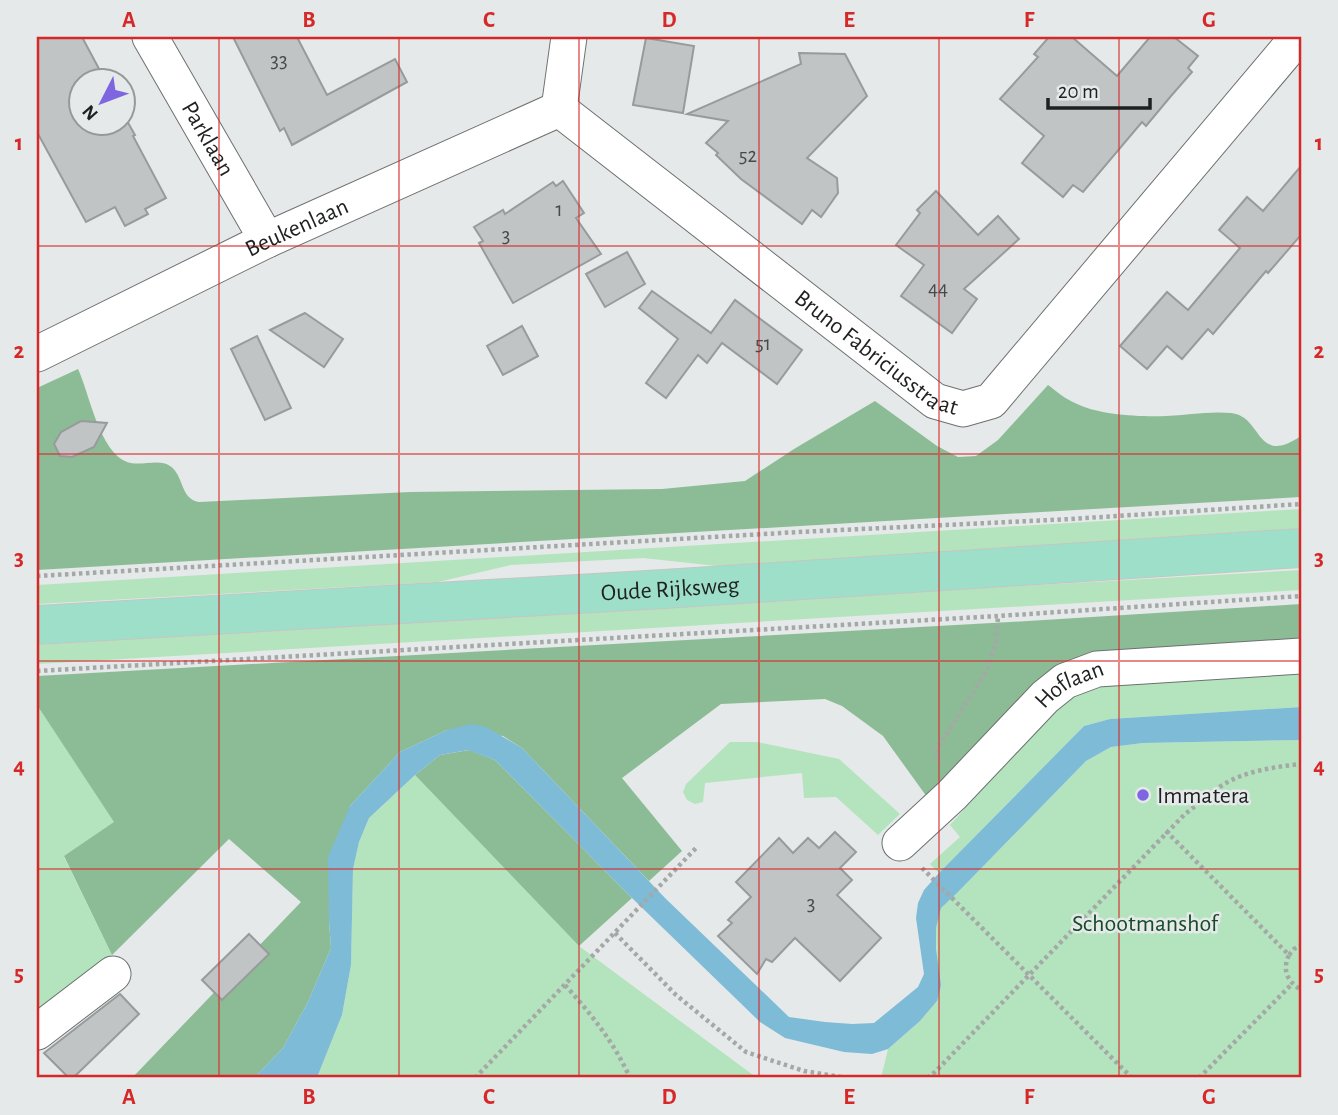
<svg xmlns="http://www.w3.org/2000/svg" width="1338" height="1115" font-family="'Alegreya Sans',sans-serif">
<style>
.green{fill:#b4e4bd}
.forest{fill:#8cbc95}
.water{fill:#7ebbd7}
.building{fill:#c1c4c5;stroke:#979b9c;stroke-width:2}
.lines{fill:none;stroke-linecap:round;stroke-linejoin:round}
.minor-casing{stroke:#6d7170;stroke-width:37}
.major-casing{stroke:#c5c5c5;stroke-width:40}
.path{stroke:#a4a8a7;stroke-width:4.5;stroke-dasharray:3.5 3.5;stroke-linecap:butt}
.minor{stroke:#fff;stroke-width:35}
.major{stroke:#9edfca;stroke-width:38}
.grid{fill:none;stroke:#d62828;stroke-width:2;stroke-opacity:0.55}
.poi-dot{fill:#7e66e1;stroke:#e5e9e9;stroke-width:2.5}
.labels{text-anchor:middle;stroke-width:5;stroke-linejoin:round;paint-order:stroke}
.number-label{font-size:21px;fill:#484a49}
.street-label{font-size:24px;fill:#1f2120;stroke:#e5e9e9}
.poi-label{font-size:24px;fill:#1f2120;stroke:#e5e9e9;text-anchor:start}
.park-label{font-size:24px;fill:#154b26;stroke:#e5e9e9}
.neatline{fill:none;stroke:#d62828;stroke-width:2.5}
.grid-label{font-size:23px;text-anchor:middle;font-weight:bold;fill:#d62828}
</style>
<rect width="100%" height="100%" fill="#e5e9e9"/>
<g class="green">
<path d="M1301 509V532L717 566 643 558 511 565 438 582 37 604V585Z"/>
<path d="M1301 570V590L37 664V645L384 622Z"/>
<path d="M1301 674V707L1110 719 1084 726 939 873 930 864 960 837 950 825 1055 708 1084 685 1114 682Z"/>
<path d="M37 705 115 822 64 857 112 955 91 976 37 1014Z"/>
<path d="M1301 740V1078H881L888 1049 920 1021 937 1001 936 928 940 908 958 892 1086 761 1111 747 1143 743Z"/>
<path d="M730 742H757L839 759 900 814 878 835 836 797 804 798 802 773 705 783 703 802 695 804 687 800 683 792 686 784Z"/>
<path d="M415 775 579 946 757 1078H314L318 1075 342 1015 351 965 353 869 359 842 369 818Z"/>
</g>
<g class="forest">
<path d="M78 369C90 395 99 451 127 462 140 467 159 458 170 466 184 475 180 499 199 502L410 492 662 489 745 481 794 449 875 401 937 446 958 457 976 456 998 440 1048 385C1056 391 1065 399 1075 403 1098 415 1139 417 1166 416 1187 415 1209 411 1231 413 1263 416 1255 467 1301 436V497L37 570V388Z"/>
<path d="M1301 604V645L1094 659 927 797 883 736 842 706 825 699 721 704 622 778 682 851 649 881 522 748 503 736 447 730 400 752 350 806 329 921 331 948 308 1002 283 1048 254 1078H132L301 902 229 839 112 955 64 856 114 822 37 705V676L1010 622Z"/>
<path d="M469 750 495 760 632 898 579 946 415 775 440 755Z"/>
</g>
<path class="water" d="M1301 707V740L1143 743 1111 747 1086 761 958 892 941 908 936 928V949L941 985 937 1001 920 1021 888 1049 872 1054 844 1052 785 1038 760 1022 632 898 495 760 468 750 440 755 415 775 369 818 359 842 353 869 351 965 342 1015 318 1075 314 1078H254L283 1048 308 1002 331 948 329 921 328 857 350 806 400 752 447 730 472 724 486 727 522 748 666 899 789 1017 825 1022 852 1024 874 1023 918 987 924 974 916 918 918 903 924 890 939 873 1084 726 1110 719Z"/>
<g class="building">
<path d="M37 37H82L105 80H80V122H122V112L135 135 133 136 166 198 145 209 148 214 125 226 115 207 86 222 37 132Z"/>
<path d="M233 37H297L327 95 395 59 407 82 292 145 284 128 280 131Z"/>
<path d="M1049 37H1072L1117 76 1150 37H1174L1198 56 1188 68 1192 72 1171 96 1146 126 1142 122 1083 192 1073 185 1063 197 1022 163 1044 136 1000 99 1038 57 1034 54Z"/>
<path d="M646 38 694 46 683 113 633 105Z"/>
<path d="M799 53 845 54 867 96 807 158 837 178 838 193 821 217 812 210 802 224 741 179 716 155 718 153 706 143 728 121 687 114 801 64Z"/>
<path d="M1301 166V235L1268 273 1266 271 1213 334 1208 329 1182 359 1167 346 1147 369 1120 346 1167 292 1188 310 1240 248 1219 230 1247 197 1263 211Z"/>
<path d="M563 181 584 213 576 218 601 254 513 303 479 243 483 241 474 227 503 210 505 214 553 182 556 186Z"/>
<path d="M936 191 978 235 998 216 1019 239 964 289 977 299 952 333 901 296 924 265 896 245 920 213 917 210Z"/>
<path d="M627 252 645 284 605 307 586 274Z"/>
<path d="M652 291 711 333 735 300 802 350 777 384 722 343 707 363 698 355 666 398 646 383 678 339 639 308Z"/>
<path d="M305 313 343 339 324 367 270 330Z"/>
<path d="M522 326 538 356 503 375 487 346Z"/>
<path d="M257 336 291 408 265 420 231 349Z"/>
<path d="M81 421 107 423 94 447 72 457 60 456 54 444 61 432Z"/>
<path d="M835 832 856 852 840 868 852 880 837 895 881 938 840 981 795 938 772 962 766 959 757 974 718 936 732 923 728 920 751 897 736 882 779 838 793 853 808 838 819 848Z"/>
<path d="M249 934 269 954 222 1000 202 980Z"/>
<path d="M120 994 139 1014 73 1078H69L44 1053Z"/>
</g>
<g class="lines">
<g class="minor-casing">
<g id="minor">
<path id="s1" d="M150 37 267 240"/>
<path id="s2" d="M559 109 935 401 963 409 991 401 1298 37"/>
<path d="M559 109 569 37"/>
<path id="s3" d="M37 354 267 240 559 109"/>
<path id="s4" d="M900 843 952 795 1045 697 1065 681 1097 669 1301 656"/>
<path d="M37 1032 113 974"/>
</g>
</g>
<g class="major-casing">
<g id="major">
<path id="s5" d="M37 625 664 589 1301 548"/>
</g>
</g>
<g class="path">
<path d="M37 576 799 532 1071 519 1301 504"/>
<path d="M37 671 998 616 1301 596"/>
<path d="M937 760V749L986 672 996 643 998 616"/>
<path d="M1166 831 1289 955C1282 970 1287 981 1301 990"/>
<path d="M922 868 1132 1078"/>
<path d="M615 933 676 995 746 1052 804 1071 847 1078"/>
<path d="M1289 955 1294 949 1301 945"/>
<path d="M565 985C591 1014 614 1042 630 1078"/>
<path d="M475 1078 697 847"/>
<path d="M927 1078 935 1072 1185 814C1197 805 1209 795 1221 786 1244 771 1274 767 1301 764"/>
<path d="M1199 1078 1292 984"/>
</g>
<use href="#minor" class="minor"/>
<use href="#major" class="major"/>
</g>
<path class="grid" d="M219 37V1078M399 37V1078M579 37V1078M759 37V1078M939 37V1078M1119 37V1078M37 246H1301M37 454H1301M37 661H1301M37 869H1301"/>
<circle class="poi-dot" cx="1143" cy="795" r="7"/>
<g class="labels">
<g class="number-label">
<text x="279" y="67">33</text>
<text x="748" y="162">52</text>
<text x="559" y="216">1</text>
<text x="506" y="242">3</text>
<text x="938" y="295">44</text>
<text x="763" y="350">51</text>
<text x="811" y="910">3</text>
</g>
<g class="street-label">
<text dy="8" stroke="none"><textPath href="#s1" startOffset="117">Parklaan</textPath></text>
<text dy="8" stroke="none"><textPath href="#s3" startOffset="289">Beukenlaan</textPath></text>
<text dy="8" stroke="none"><textPath href="#s2" startOffset="401">Bruno Fabriciusstraat</textPath></text>
<text dy="8" stroke="none"><textPath href="#s5" startOffset="634">Oude Rijksweg</textPath></text>
<text dy="8" stroke="none"><textPath href="#s4" startOffset="234">Hoflaan</textPath></text>
</g>
<g class="poi-label">
<text x="1157" y="803">Immatera</text>
</g>
<g class="park-label">
<text x="1145" y="931">Schootmanshof</text>
</g>
</g>
<rect width="1338" height="1115" fill="none" stroke="#e5e9e9" stroke-width="77"/>
<g transform="translate(102 102) rotate(228)"><circle r="33" fill="#e5e9e9" stroke="#969999" stroke-width="2"/>
<path d="M0-5L12 26L0 18L-12 26Z" fill="#7e66e1"/>
<text y="-10" font-size="19" font-weight="bold" text-anchor="middle" fill="#1f2120">N</text>
</g>
<path d="M1048 98v10h102v-10" fill="none" stroke="#1f2120" stroke-width="3.5"/>
<text x="1058" y="98" font-size="21" fill="#1f2120" stroke="#e5e9e9" stroke-width="5" paint-order="stroke">20 m</text>
<rect x="38" y="38" width="1262" height="1038" class="neatline"/>
<g class="grid-label">
<text x="129" y="27">A</text>
<text x="309" y="27">B</text>
<text x="489" y="27">C</text>
<text x="669" y="27">D</text>
<text x="849" y="27">E</text>
<text x="1029" y="27">F</text>
<text x="1209" y="27">G</text>
<text x="19" y="150">1</text>
<text x="1319" y="150">1</text>
<text x="19" y="358">2</text>
<text x="1319" y="358">2</text>
<text x="19" y="565">3</text>
<text x="1319" y="565">3</text>
<text x="19" y="773">4</text>
<text x="1319" y="773">4</text>
<text x="19" y="981">5</text>
<text x="1319" y="981">5</text>
<text x="129" y="1104">A</text>
<text x="309" y="1104">B</text>
<text x="489" y="1104">C</text>
<text x="669" y="1104">D</text>
<text x="849" y="1104">E</text>
<text x="1029" y="1104">F</text>
<text x="1209" y="1104">G</text>
</g>
</svg>
